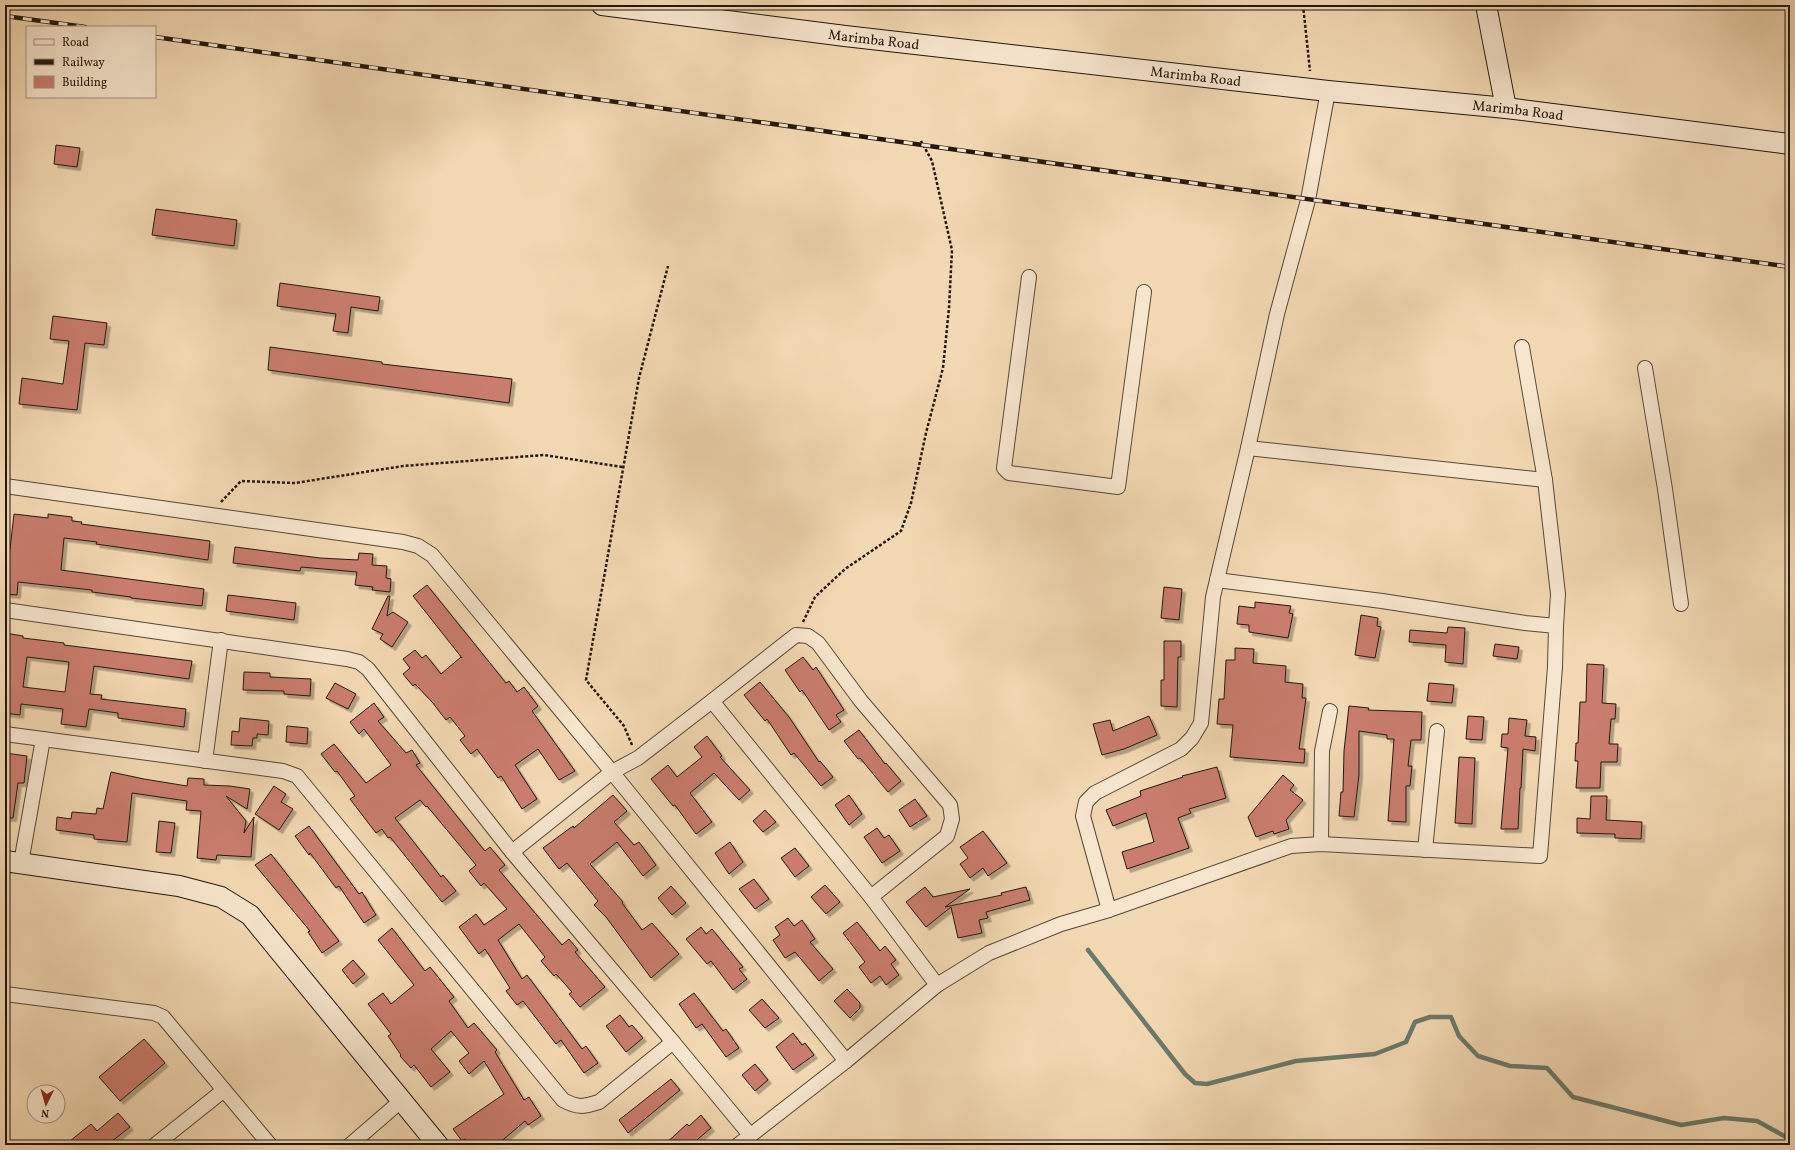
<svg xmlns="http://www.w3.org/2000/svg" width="1795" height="1150" font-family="Vollkorn,serif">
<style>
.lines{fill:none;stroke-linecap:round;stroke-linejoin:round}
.stream{stroke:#6c796b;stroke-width:4.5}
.building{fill:#ca7d6e;stroke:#23170e;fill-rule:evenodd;filter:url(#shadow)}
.street-casing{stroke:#574837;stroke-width:16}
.secondary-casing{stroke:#23170e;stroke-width:22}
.path{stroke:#23170e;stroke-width:2.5;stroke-dasharray:3 2;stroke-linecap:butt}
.street{stroke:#f7e6ce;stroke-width:14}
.secondary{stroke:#f7e6ce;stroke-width:20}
.rail-casing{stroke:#23170e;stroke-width:4.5}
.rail{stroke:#f7e6ce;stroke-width:3;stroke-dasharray:9;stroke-linecap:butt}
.labels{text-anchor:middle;stroke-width:3;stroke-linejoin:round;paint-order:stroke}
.street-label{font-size:14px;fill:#23170e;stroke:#f7e6ce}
</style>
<defs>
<filter id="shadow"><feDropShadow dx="3.5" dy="3.5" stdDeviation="0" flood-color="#0004"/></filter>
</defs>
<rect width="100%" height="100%" fill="#f3d9b3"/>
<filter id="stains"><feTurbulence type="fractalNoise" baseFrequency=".005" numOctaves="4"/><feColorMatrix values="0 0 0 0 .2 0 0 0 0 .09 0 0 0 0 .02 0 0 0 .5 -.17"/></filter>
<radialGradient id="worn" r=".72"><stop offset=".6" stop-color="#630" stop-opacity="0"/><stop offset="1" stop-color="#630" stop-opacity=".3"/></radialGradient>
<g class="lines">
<path class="stream" d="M1088 950 1185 1074 1195 1083 1207 1084 1296 1061 1375 1054 1406 1042 1415 1022 1430 1017H1451L1459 1036 1478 1056 1510 1066 1547 1068 1573 1097 1681 1125 1724 1118 1757 1121 1786 1137 1790 1141"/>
</g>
<g class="building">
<path d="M56 145 80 148 77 167 54 164Z"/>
<path d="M156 209 237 220 234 246 152 235Z"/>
<path d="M280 283 380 297 378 311 351 307 348 333 333 331 336 314 277 306Z"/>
<path d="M53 316 107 323 104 345 85 343 77 410 19 404 22 378 63 384 69 341 50 339Z"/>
<path d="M270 347 382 362V364L512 379 509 403 268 370Z"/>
<path d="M14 514 48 518V514L72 517V521L82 522 81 524 210 541 208 560 96 544 97 542 64 538 61 570 204 589 202 606 131 598V597L92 592V590L18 582 17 595 5 594V548L10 549Z"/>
<path d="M235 547 320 558 358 560 359 553 373 554 372 565 387 566 386 578 391 579 390 592 372 590 373 587 355 585 357 572 301 567 300 571 233 563Z"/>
<path d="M427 585 506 683 509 681 517 692 524 687 538 706 532 711 575 771 559 780 538 749 515 765 537 799 522 809 501 776 498 778 477 749 471 754 460 740 465 736 450 717 446 720 432 702 415 684 413 686 403 674 410 668 403 659 415 650 422 658 426 655 441 674 461 657 462 658 413 596Z"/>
<path d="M1164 587 1182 589 1179 620 1161 618Z"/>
<path d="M228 595 296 603 294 620 226 611Z"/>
<path d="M388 596H390L387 616 393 612 408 622 392 647 380 639 383 634 372 629Z"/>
<path d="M1255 602 1291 606 1289 613 1293 614 1288 638 1249 632V625L1237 624 1239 606 1255 608Z"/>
<path d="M1361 615 1378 618 1377 626 1381 627 1375 658 1355 655Z"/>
<path d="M1448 627 1465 628 1463 664 1445 662 1446 645 1409 642 1410 630 1447 633Z"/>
<path d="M5 633 23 636V638L64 643V645L192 661 189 679 94 666 90 694 102 695 101 699 186 709 184 727 118 718V713L89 709 86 727 61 724 63 709 21 704 20 715 5 713V682L8 656H5ZM27 657 69 662 65 692 23 687Z"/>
<path d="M1164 641H1181V657H1178L1177 707 1161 706V680H1164Z"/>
<path d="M1495 644 1519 647 1517 659 1493 656Z"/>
<path d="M1235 648 1254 649 1253 663 1286 666 1285 682 1303 684 1302 698H1306L1299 749H1305L1304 763 1230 757 1233 725 1217 724 1219 699H1224L1226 660H1235Z"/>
<path d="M803 657 813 670 816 667 844 710 836 715 841 722 829 730 802 690 800 692 785 670Z"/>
<path d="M1587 664 1604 665 1602 703 1616 704 1615 719H1611L1609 744H1618L1617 762H1601L1600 788H1576L1578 761H1575L1576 743H1578L1580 702H1586Z"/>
<path d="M244 672 270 673V677L311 679 310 696 284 694V691L243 690Z"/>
<path d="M760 682 789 717 819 762 820 761 833 777 821 786 794 753 791 755 767 719 765 721 744 695Z"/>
<path d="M335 683 356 694 348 709 326 698Z"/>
<path d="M1429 683 1454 685 1452 703 1427 701Z"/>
<path d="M374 703 384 717 378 721 406 753 412 750 420 763 416 765 480 845 485 851 490 847 505 865 499 870 562 945 569 939 578 950 575 952 605 987 580 1007 569 994 572 992 556 974 554 976 541 961 545 957 519 924 498 940 522 979 527 975 582 1049 586 1046 598 1063 584 1073 561 1040 556 1044 523 1001 517 1005 506 991 510 988 485 949 479 954 459 927 476 914 484 925 507 909 484 883 481 886 469 871 476 865 427 806 426 807 420 800 395 818 441 877 443 875 456 891 442 902 390 837 388 838 382 829 376 833 350 799 355 796 337 771 335 772 321 754 334 744 366 783 391 765 364 729 359 734 350 722Z"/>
<path d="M1349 706 1369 708 1368 710 1422 712 1421 740H1411L1408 766H1412L1410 786H1406V822L1388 821 1394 739H1387V735L1359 731V775L1354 817 1339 816 1341 792H1343L1344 751Z"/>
<path d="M1149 716 1157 735 1124 749 1102 755 1093 724 1110 720 1113 731Z"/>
<path d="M1468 716 1484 717 1482 740 1466 739Z"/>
<path d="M240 718 269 721 268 735 257 734V738H253L252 746 231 745 232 731 239 732Z"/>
<path d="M1509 718 1527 720 1525 736 1536 737 1535 751 1523 749 1521 788H1520L1518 829H1501L1508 748 1501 747 1502 734H1508Z"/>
<path d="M287 726 308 728 307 744 286 742Z"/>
<path d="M859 730 885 764 886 763 901 781 888 792 860 758 858 759 844 741Z"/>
<path d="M707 736 722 756 720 757 750 790 739 800 714 773 690 793 712 822 696 834 675 805 673 806 651 779 668 765 677 777 702 757 694 747Z"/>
<path d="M5 753 27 756 24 783H18L13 818H5Z"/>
<path d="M1459 757 1475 758 1472 824 1455 823Z"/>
<path d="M1217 767 1226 798 1189 809 1191 813 1178 818 1189 848 1127 869 1122 852 1154 842 1146 813 1113 826 1106 810 1141 796 1140 791 1183 777 1182 776Z"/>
<path d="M111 772 144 779 187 786 188 778 204 779V785L230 786 250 789 247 809 226 796 246 821 244 833 254 817 251 857 217 855 216 860 197 858 201 811 186 810 187 801 132 793 127 842 94 839V835L56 830 57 817 71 819 72 812 96 814 97 808 103 809Z"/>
<path d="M1283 775 1294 785 1290 790 1303 800 1286 820 1289 829 1274 834 1273 831 1256 837 1248 817Z"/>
<path d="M274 786 286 794 281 802 293 809 279 830 255 814Z"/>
<path d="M613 795 627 811 614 822 634 845 639 842 656 865 643 876 617 842 590 864 623 902 622 903 642 930 652 923 679 954 651 978 606 917 594 905 598 901 567 863 559 869 543 848 573 826 574 828Z"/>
<path d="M849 795 862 814 849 825 835 805Z"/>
<path d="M1591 796H1607L1606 820 1642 822 1641 839 1615 838V834L1577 833V818L1590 819Z"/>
<path d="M915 799 927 816 910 827 899 810Z"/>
<path d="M765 810 776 822 763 832 753 821Z"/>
<path d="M159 821 175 823 171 853 156 852Z"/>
<path d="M309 826 359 894 362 892 376 915 364 923 339 886 336 888 310 853 309 855 295 836Z"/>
<path d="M877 828 884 838 889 835 900 851 882 863 864 837Z"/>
<path d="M983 831 1007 863 988 876 983 868 970 878 960 864 968 858 960 847Z"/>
<path d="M730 842 743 862 729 874 715 853Z"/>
<path d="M795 848 809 866 795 877 781 858Z"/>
<path d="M271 854 339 941 322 953 308 932 310 931 255 865Z"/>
<path d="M754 879 769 899 755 909 739 889Z"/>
<path d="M825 885 840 902 826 914 811 897Z"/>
<path d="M671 886 686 903 672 915 658 898Z"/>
<path d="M925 887 933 897 970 889 945 907 1002 895 1001 893 1026 887 1030 900 986 912 988 918 979 920 982 933 958 938 951 907 926 927 906 902Z"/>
<path d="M788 918 794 926 802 920 815 939 810 942 833 969 819 981 795 952 785 958 773 940 780 935 775 927Z"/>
<path d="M857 922 880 951 885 946 896 960 891 964 899 975 886 985 880 976 871 983 859 967 865 962 843 933Z"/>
<path d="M701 927 706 934 712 929 743 967 739 969 747 979 733 990 711 961 707 964 686 939Z"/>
<path d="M392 928 425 971 430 967 454 997 449 1001 468 1028 474 1023 497 1050 495 1052 524 1100 529 1097 541 1116 528 1125 525 1121 497 1145H470L465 1139 462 1141 453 1129 504 1094 484 1061 469 1074 459 1061 469 1053 451 1031 431 1049 450 1072 431 1087 414 1065 411 1068 400 1056 401 1055 388 1036 391 1034 368 1004 383 993 391 1004 414 985 378 940Z"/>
<path d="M353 960 365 974 353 984 342 970Z"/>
<path d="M847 989 860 1003V1008L850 1018 834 1001Z"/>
<path d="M694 993 723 1031 726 1029 739 1048 726 1057 702 1024 696 1028 679 1004Z"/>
<path d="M762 999 779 1018 765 1028 749 1010Z"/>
<path d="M620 1015 629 1027 632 1025 643 1038 626 1052 606 1026Z"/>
<path d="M793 1033 802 1045 805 1043 814 1055 793 1070 776 1047Z"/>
<path d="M144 1039 165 1063 120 1101 99 1077Z"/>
<path d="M755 1064 768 1080 755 1091 742 1075Z"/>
<path d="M671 1079 680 1090 628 1133 619 1120Z"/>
<path d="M118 1113 130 1127 107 1145H65L91 1124 97 1131Z"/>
<path d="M701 1115 711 1128 691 1145H664L687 1124 689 1126Z"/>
</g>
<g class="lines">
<g class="street-casing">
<g id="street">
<path d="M1029 277 1004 468 1009 473 1118 487 1144 292"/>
<path d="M1522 347 1545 480 1558 594 1556 626"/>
<path d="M1645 368 1665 489 1681 604"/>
<path d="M1248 448 1545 480"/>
<path d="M5 486 403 542 418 546 432 555 612 772 846 1061"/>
<path d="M5 610 347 659 359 662 368 669 512 852 673 1042"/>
<path d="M712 701 796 635 808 636 818 643 861 701 950 805 952 819 947 836 871 897"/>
<path d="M5 734 283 771 297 776 563 1100C578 1108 583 1107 599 1102L673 1042 750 1135"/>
<path d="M205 761 221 640"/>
<path d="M1321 844 1322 751 1330 711"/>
<path d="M1425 850 1437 731"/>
<path d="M512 852 612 772 638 758 712 701 871 897 937 985"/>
<path d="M21 863 43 739"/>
<path d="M1109 910 1083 816 1086 802 1095 793 1181 749 1192 738 1201 723 1213 597 1248 448 1277 314 1308 200 1328 91"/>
<path d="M5 994 154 1013 163 1017 270 1145"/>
<path d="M155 1145 224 1090"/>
<path d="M350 1145 402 1100"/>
<path d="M738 1145 846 1061 937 985 989 953 1061 924 1109 910 1291 846 1321 844 1540 856 1555 667 1556 626 1525 623 1382 601 1217 580"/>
</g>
</g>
<g class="secondary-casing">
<g id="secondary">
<path id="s1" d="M602 5 845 36 1328 91 1506 108 1790 144"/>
<path d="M1486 5 1506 108"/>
<path d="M5 861 179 886 221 897 250 915 438 1145"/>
</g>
</g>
<g class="path">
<path d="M1303 5 1310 71"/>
<path d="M221 502 241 481 295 483 403 466 544 455 623 467"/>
<path d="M803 622 815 597 845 569 901 531 911 503 926 433 943 368 949 308 952 250 932 161 921 141"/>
<path d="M632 745 624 726 586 680 639 378 668 266"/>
</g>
<use href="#street" class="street"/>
<use href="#secondary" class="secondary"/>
<g class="rail-casing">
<g id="rail">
<path d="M5 16 85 27"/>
<path d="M155 37 1790 267"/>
</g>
</g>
<use href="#rail" class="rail"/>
</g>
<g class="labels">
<g class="street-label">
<text dy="5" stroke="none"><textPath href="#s1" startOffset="274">Marimba Road</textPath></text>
<text dy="5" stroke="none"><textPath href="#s1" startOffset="598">Marimba Road</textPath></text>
<text dy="5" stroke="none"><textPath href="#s1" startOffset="922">Marimba Road</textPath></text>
</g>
</g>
<rect width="1795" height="1150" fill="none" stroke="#f3d9b3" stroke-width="20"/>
<rect x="6" y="6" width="1783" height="1138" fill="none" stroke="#23170e" stroke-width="2"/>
<rect x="10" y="10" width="1775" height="1130" fill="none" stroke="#23170e"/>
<rect x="26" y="26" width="130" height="72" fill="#f7e6ce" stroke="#a29381"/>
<rect x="34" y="39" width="20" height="6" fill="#f7e6ce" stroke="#a29381"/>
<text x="62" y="46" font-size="12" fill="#23170e">Road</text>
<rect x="34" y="59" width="20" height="6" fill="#23170e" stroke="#a29381"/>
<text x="62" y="66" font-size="12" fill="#23170e">Railway</text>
<rect x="34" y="76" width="20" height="12" fill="#ca7d6e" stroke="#a29381"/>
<text x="62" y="86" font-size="12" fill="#23170e">Building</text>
<g transform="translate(46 1104) rotate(185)"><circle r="19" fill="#f7e6ce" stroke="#a29381"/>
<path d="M0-3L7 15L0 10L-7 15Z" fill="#8f2418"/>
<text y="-6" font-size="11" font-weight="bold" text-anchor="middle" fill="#23170e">N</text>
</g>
<rect width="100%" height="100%" filter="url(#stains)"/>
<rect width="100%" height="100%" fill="url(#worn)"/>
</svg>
